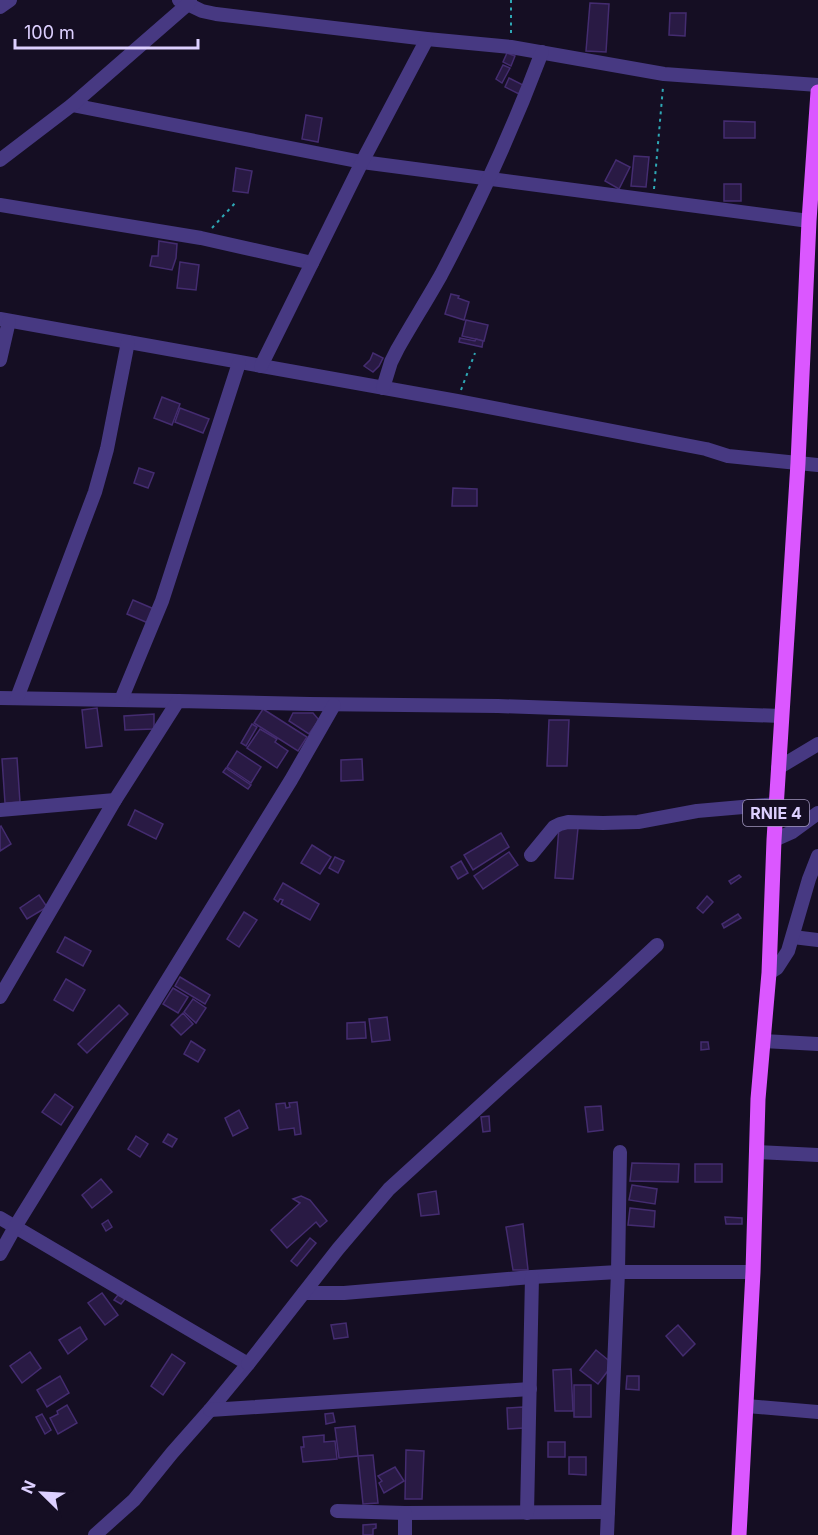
<svg xmlns="http://www.w3.org/2000/svg" width="818" height="1535" font-family="Inter,sans-serif">
<style>
.building{fill:#291a44;stroke:#442c70;stroke-width:1.5}
.lines{fill:none;stroke-linecap:round;stroke-linejoin:round}
.path{stroke:#2ea8b5;stroke-width:2;stroke-dasharray:3 4.5;stroke-linecap:butt}
.minor{stroke:#473982;stroke-width:14}
.major{stroke:#db57ff;stroke-width:15}
.labels{text-anchor:middle;stroke-width:4.5;stroke-linejoin:round;paint-order:stroke}
.shield{fill:#150e23;stroke:#a196bd;stroke-width:1.5}
.shield-label{font-size:16px;font-weight:bold;fill:#ddd0ff}
</style>
<rect width="100%" height="100%" fill="#150e23"/>
<g class="building">
<path d="M590 3 609 4 606 52 586 51Z"/>
<path d="M670 13H686L685 36 669 35Z"/>
<path d="M507 53 515 56 511 66 503 62Z"/>
<path d="M503 65 510 68 502 83 496 79Z"/>
<path d="M509 78 523 85 519 94 505 87Z"/>
<path d="M306 115 322 118 318 142 302 139Z"/>
<path d="M724 121 755 122V138H724Z"/>
<path d="M634 156 649 157 646 187 631 186Z"/>
<path d="M616 160 630 167 619 189 605 181Z"/>
<path d="M236 168 252 171 248 193 233 191Z"/>
<rect x="724" y="184" width="17" height="17"/>
<path d="M159 241 177 244 176 258 172 270 150 266 152 256H158Z"/>
<path d="M180 262 199 265 196 290 177 288Z"/>
<path d="M451 294 459 296 458 298 469 302 464 320 445 314Z"/>
<path d="M466 320 488 325 484 341 462 336Z"/>
<path d="M460 338 475 341 476 339 483 341 482 347 459 342Z"/>
<path d="M373 353 383 358 379 366 373 372 364 366 370 360Z"/>
<path d="M162 397 180 404 172 425 154 418Z"/>
<path d="M180 408 209 419 203 433 175 422Z"/>
<path d="M139 468 154 473 148 488 134 483Z"/>
<path d="M453 488 477 489V506H452Z"/>
<path d="M133 600 154 609 148 623 127 614Z"/>
<path d="M97 708 102 746 86 748 82 710Z"/>
<path d="M263 709 307 737 298 751 254 723Z"/>
<path d="M293 713H313L319 720 309 734 289 721Z"/>
<path d="M154 714V729L125 730 124 716Z"/>
<path d="M549 720H569L567 766H547Z"/>
<path d="M252 724 257 727 246 746 241 743Z"/>
<path d="M260 729 277 739 275 742 288 751 277 768 247 748Z"/>
<path d="M237 751 261 767 251 783 227 767Z"/>
<path d="M17 758 20 802 5 803 2 759Z"/>
<path d="M362 759 363 780 341 781V760Z"/>
<path d="M226 768 251 785 248 789 223 772Z"/>
<path d="M135 810 163 824 156 839 128 825Z"/>
<path d="M1 826 11 844 0 851V827Z"/>
<path d="M559 827 578 828 573 879 555 878Z"/>
<path d="M501 833 509 847 473 870 464 855Z"/>
<path d="M312 845 331 857 320 874 301 863Z"/>
<path d="M509 852 518 865 483 889 474 876Z"/>
<path d="M335 857 344 861 338 873 329 868Z"/>
<path d="M461 861 468 873 458 879 451 867Z"/>
<path d="M739 875 741 877 731 884 729 881Z"/>
<path d="M283 883 319 904 310 920 281 904 283 900 280 899 278 902 274 899Z"/>
<path d="M39 895 47 907 27 919 20 908Z"/>
<path d="M707 896 713 902 703 913 697 908Z"/>
<path d="M244 912 257 920 239 947 227 939Z"/>
<path d="M738 914 741 918 724 928 722 924Z"/>
<path d="M65 937 91 951 83 966 57 952Z"/>
<path d="M180 977 210 995 205 1004 175 986Z"/>
<path d="M66 979 85 990 73 1011 54 1000Z"/>
<path d="M173 988 188 997 178 1013 163 1004Z"/>
<path d="M193 999 206 1008 196 1023 184 1012Z"/>
<path d="M119 1005 128 1014 87 1053 78 1044Z"/>
<path d="M183 1013 193 1024 181 1035 171 1025Z"/>
<path d="M387 1017 390 1040 372 1042 369 1019Z"/>
<path d="M365 1022 366 1038 347 1039V1023Z"/>
<path d="M191 1041 205 1050 198 1062 184 1054Z"/>
<path d="M701 1042H708L709 1049 701 1050Z"/>
<path d="M55 1094 73 1107 61 1125 42 1112Z"/>
<path d="M297 1102 301 1134 295 1135 294 1128 279 1130 276 1104 285 1103 286 1108 290 1107 289 1103Z"/>
<path d="M601 1106 603 1130 588 1132 585 1107Z"/>
<path d="M239 1110 248 1128 233 1136 225 1118Z"/>
<path d="M489 1116 490 1131 483 1132 481 1117Z"/>
<path d="M168 1134 177 1139 172 1147 163 1142Z"/>
<path d="M136 1136 148 1144 140 1157 128 1149Z"/>
<path d="M632 1163 679 1164 678 1182 630 1181Z"/>
<rect x="695" y="1164" width="27" height="18"/>
<path d="M101 1179 112 1192 92 1208 82 1195Z"/>
<path d="M632 1185 657 1189 655 1204 629 1200Z"/>
<path d="M436 1191 439 1214 421 1216 418 1194Z"/>
<path d="M301 1196 310 1200 327 1221 320 1227 316 1222 287 1248 271 1230 300 1203 293 1199Z"/>
<path d="M630 1208 655 1211 654 1227 628 1225Z"/>
<path d="M725 1217 742 1218V1224H726Z"/>
<path d="M108 1220 112 1227 106 1231 102 1224Z"/>
<path d="M523 1224 528 1270H513L506 1227Z"/>
<path d="M310 1238 316 1243 297 1266 291 1261Z"/>
<path d="M102 1293 118 1315 105 1325 88 1303Z"/>
<path d="M118 1295 125 1299 121 1304 114 1300Z"/>
<path d="M346 1323 348 1337 334 1339 331 1325Z"/>
<path d="M678 1325 695 1344 683 1356 666 1336Z"/>
<path d="M80 1327 87 1339 68 1354 59 1340Z"/>
<path d="M596 1350 613 1364 598 1384 580 1370Z"/>
<path d="M30 1352 41 1368 22 1383 10 1366Z"/>
<path d="M172 1354 185 1363 163 1395 151 1386Z"/>
<path d="M571 1369 573 1411H555L553 1370Z"/>
<path d="M60 1376 69 1393 47 1407 37 1390Z"/>
<path d="M627 1376H639V1390L626 1389Z"/>
<rect x="574" y="1385" width="17" height="32"/>
<path d="M67 1405 77 1423 58 1434 50 1418 58 1414 57 1411Z"/>
<path d="M523 1407 524 1428 508 1429 507 1408Z"/>
<path d="M333 1413 335 1422 326 1424 325 1414Z"/>
<path d="M42 1414 51 1430 45 1434 36 1417Z"/>
<path d="M355 1426 358 1456 339 1458 335 1428Z"/>
<path d="M324 1435V1442L335 1441 337 1459 303 1462 301 1447H304L303 1437Z"/>
<rect x="548" y="1442" width="17" height="15"/>
<path d="M406 1450 424 1451 422 1499H405Z"/>
<path d="M373 1455 378 1503 363 1504 358 1456Z"/>
<path d="M569 1457H586V1475L569 1474Z"/>
<path d="M395 1467 404 1481 384 1493 379 1483 382 1481 378 1476Z"/>
<path d="M376 1524V1528L373 1529V1535H363V1525Z"/>
</g>
<g class="lines">
<g class="path">
<path d="M511 0V35"/>
<path d="M654 189 663 87"/>
<path d="M212 228 236 202"/>
<path d="M461 390 475 353"/>
</g>
<g class="minor">
<path d="M179 0 202 11 216 14 427 39 511 47 664 74 818 85"/>
<path d="M0 7 10 0"/>
<path d="M72 105 362 162 809 221"/>
<path d="M0 160 72 105 188 4 190 0"/>
<path d="M0 205 201 238 312 263"/>
<path d="M0 319 457 401 706 449 728 456 818 465"/>
<path d="M0 360 9 321"/>
<path d="M261 366 362 162 427 39"/>
<path d="M383 388 391 362 397 350C411 325 427 300 441 275 479 203 513 129 542 52"/>
<path d="M0 698 178 701"/>
<path d="M17 698 95 492 107 449 128 342"/>
<path d="M121 700 162 601 239 363"/>
<path d="M778 768 818 744"/>
<path d="M0 810 115 800"/>
<path d="M774 840 792 832 818 813"/>
<path d="M531 855 554 827 560 824 568 822 603 823 638 822 697 811 777 804"/>
<path d="M793 937 818 940"/>
<path d="M769 973 777 968 788 951 809 879 818 856"/>
<path d="M0 997 115 800 178 701 310 704 498 706 781 716"/>
<path d="M763 1041 818 1044"/>
<path d="M757 1152 818 1155"/>
<path d="M0 1218 248 1364 210 1410 172 1453 134 1500 95 1535"/>
<path d="M0 1254 15 1227 291 780 334 705"/>
<path d="M304 1293H344L532 1277 618 1272H753"/>
<path d="M248 1364 338 1249 389 1189 503 1085 614 985 657 945"/>
<path d="M747 1406 818 1412"/>
<path d="M210 1410 530 1389"/>
<path d="M337 1511 405 1513 608 1512"/>
<path d="M527 1513 532 1277"/>
<path d="M405 1535V1513"/>
<path d="M607 1535 618 1272 620 1152"/>
</g>
<path class="major" d="M739 1535 753 1272 758 1099 769 973 774 840 798 463 809 221 818 92"/>
</g>
<g class="labels">
<rect class="shield" x="743" y="800" width="66" height="26" rx="4.5"/>
<g class="shield-label">
<text x="776" y="819">RNIE 4</text>
</g>
</g>
<g transform="translate(42 1493) rotate(294)" stroke="#150e23" stroke-width="4.5" paint-order="stroke">
<path d="M0-4.5L10 22L0 15L-10 22Z" fill="#ddd0ff"/>
<text y="-9" font-size="16" font-weight="bold" text-anchor="middle" fill="#ddd0ff">N</text>
</g>
<path d="M15 39v9h183v-9" fill="none" stroke="#ddd0ff" stroke-width="3"/>
<text x="24" y="39" font-size="18" fill="#ddd0ff" stroke="#150e23" stroke-width="4.5" paint-order="stroke">100 m</text>
</svg>
